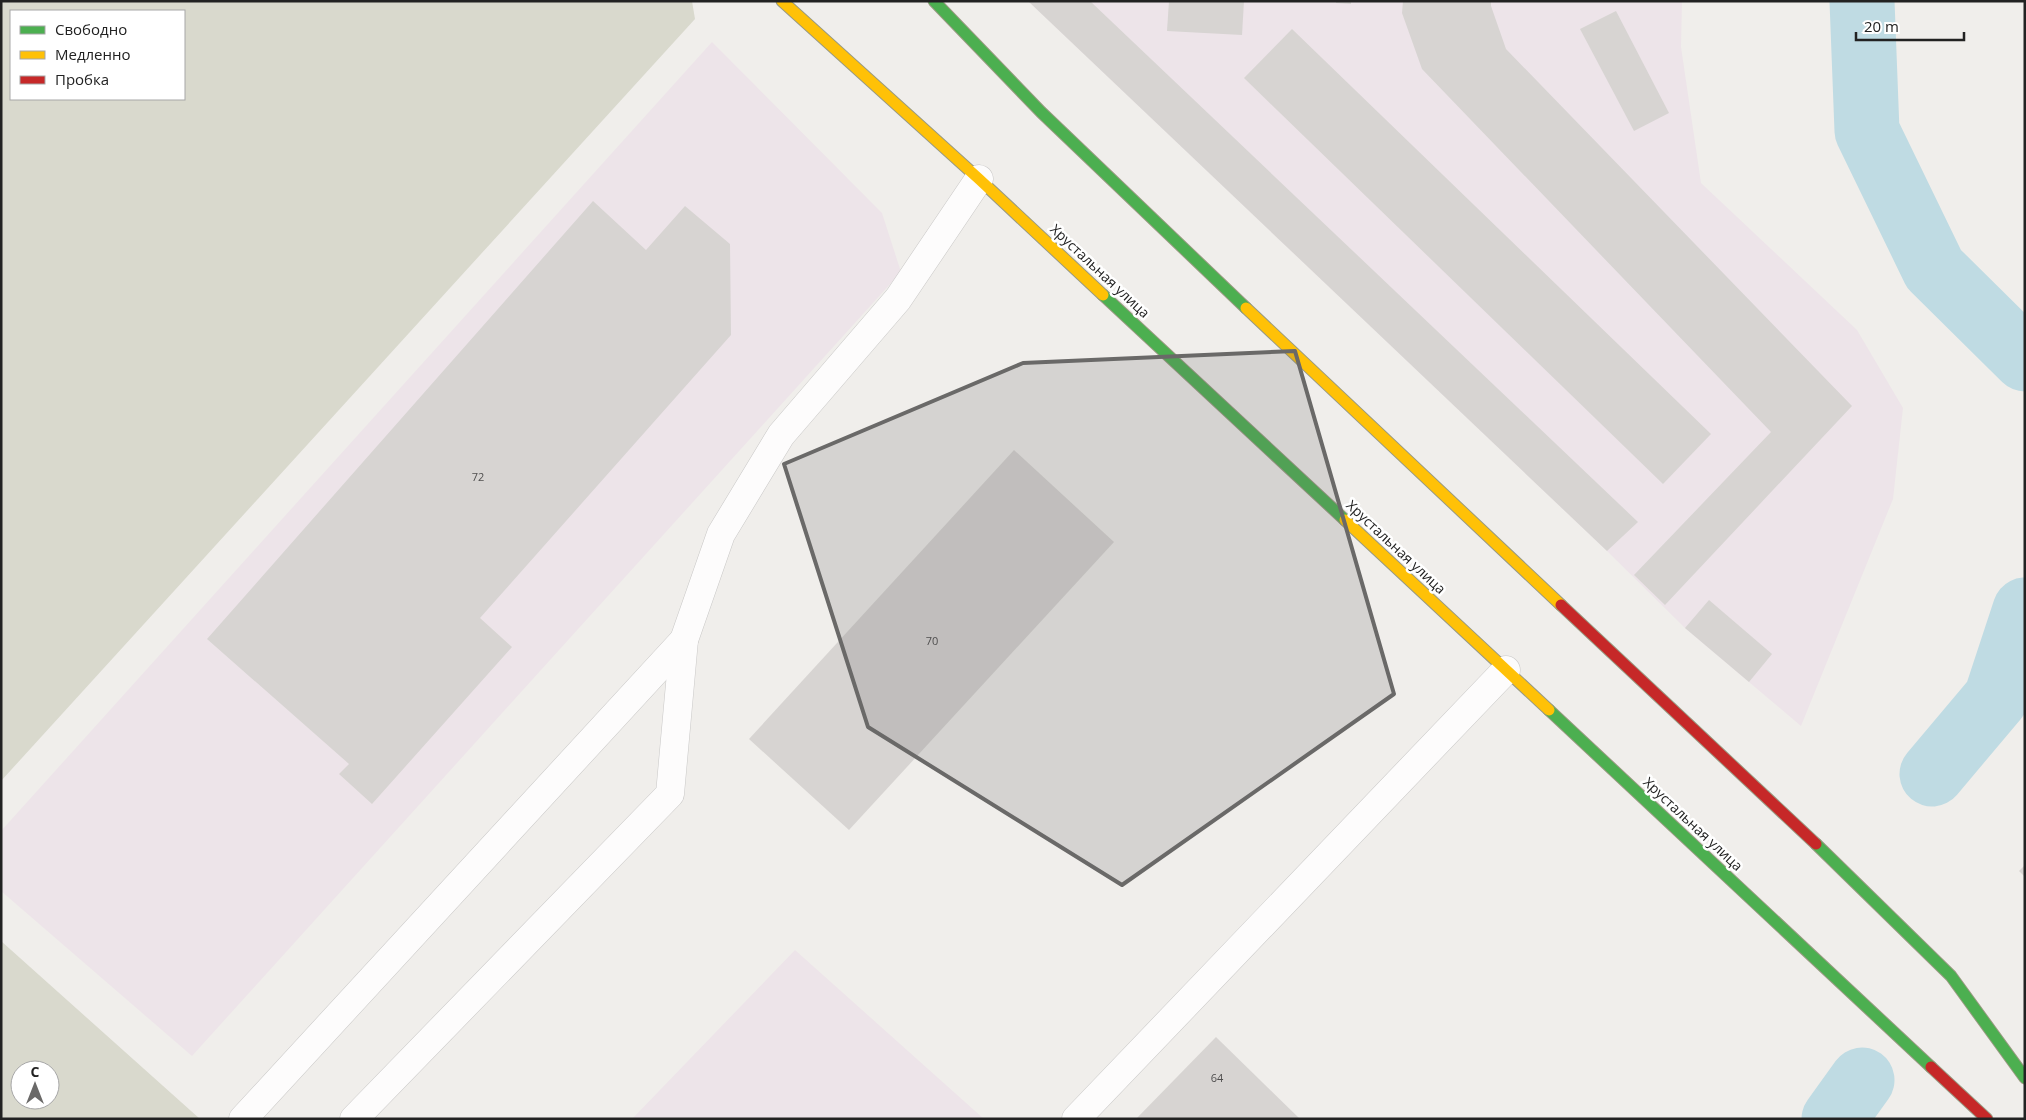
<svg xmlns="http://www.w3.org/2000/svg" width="2026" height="1120" font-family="'Open Sans',sans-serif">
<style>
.industrial{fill:#ede4e9}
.construction{fill:#d9d9cd;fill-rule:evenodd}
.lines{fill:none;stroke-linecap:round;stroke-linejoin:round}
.river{stroke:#bfdbe3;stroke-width:65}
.building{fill:#d7d4d2}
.street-casing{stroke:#c9c8c7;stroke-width:29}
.fast-casing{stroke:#999a82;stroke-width:13}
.slow-casing{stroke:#999a82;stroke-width:13}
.jam-casing{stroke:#999a82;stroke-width:13}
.street{stroke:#fdfcfc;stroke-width:28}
.fast{stroke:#4caf50;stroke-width:11}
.slow{stroke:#ffc107;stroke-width:11}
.jam{stroke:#c62828;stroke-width:11}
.marked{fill:#6a6968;fill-opacity:0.2;stroke:#6a6968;stroke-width:4;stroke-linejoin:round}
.labels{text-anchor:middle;stroke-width:5;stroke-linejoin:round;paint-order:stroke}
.number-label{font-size:11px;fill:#4f4e4e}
.street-label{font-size:14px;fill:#222;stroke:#fff}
</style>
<rect width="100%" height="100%" fill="#f0eeeb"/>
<g class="industrial">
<path d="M1028 1H1682L1681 47 1701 183 1857 330 1903 408 1893 499 1801 726 1685 628 1607 551Z"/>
<path d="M712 42 882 213 901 272 192 1056 1 891V831Z"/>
<path d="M795 950 984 1119H632Z"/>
</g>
<g class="construction">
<path d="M1 1H692L695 19 1 781ZM11 11H184V99H11Z"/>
<path d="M1 941 200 1119H1ZM20 1070H50V1100H20Z"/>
</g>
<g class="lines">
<g class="river">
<path d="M1862 1 1867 131 1934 269 2025 359"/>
<path d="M1932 774 1996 698 2025 610"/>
<path d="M1834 1119 1862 1080"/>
</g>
</g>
<g class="building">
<path d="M1028 1H1090L1638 522 1607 551Z"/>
<path d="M1169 1H1244L1242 35 1167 31Z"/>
<path d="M1336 1H1351V4L1336 3Z"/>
<path d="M1403 1H1491V6L1506 49 1852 406 1665 605 1634 575 1771 432 1422 69 1402 13Z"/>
<path d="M1616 11 1669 113 1634 131 1580 29Z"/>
<path d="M1292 29 1711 434 1663 484 1244 78Z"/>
<path d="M593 201 646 250 685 206 730 244 731 335 480 618 512 647 372 804 339 774 349 764 207 639Z"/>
<path d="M1014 450 1114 542 849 830 749 739Z"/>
<path d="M1709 600 1772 654 1749 682 1685 628Z"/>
<path d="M2025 865V877L2019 871Z"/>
<path d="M1216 1037 1300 1119H1136Z"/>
</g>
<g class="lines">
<g class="street-casing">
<g id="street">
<path d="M243 1119 684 640"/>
<path d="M354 1119 670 794 684 640 721 534 781 435 898 299 979 179"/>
<path d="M1076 1119 1506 670"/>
</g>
</g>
<g class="fast-casing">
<g id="fast">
<path d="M934 1 1041 112 1246 308"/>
<path d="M1103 295 1345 520"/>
<path d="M1549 710 1931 1067"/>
<path d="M1816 844 1951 976 2025 1078"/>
</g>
</g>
<g class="slow-casing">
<g id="slow">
<path d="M782 1 979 179 1103 295"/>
<path d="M1246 308 1561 605"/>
<path d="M1345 520 1549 710"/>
</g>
</g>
<g class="jam-casing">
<g id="jam">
<path d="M1561 605 1816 844"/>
<path d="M1931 1067 1987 1119"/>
</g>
</g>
<use href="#street" class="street"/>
<use href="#fast" class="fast"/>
<use href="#slow" class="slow"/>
<use href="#jam" class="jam"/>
</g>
<path class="marked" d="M1295 351 1394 694 1122 885 868 727 784 464 1023 363Z"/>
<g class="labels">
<g class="number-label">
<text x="478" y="481">72</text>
<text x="932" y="645">70</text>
<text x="1217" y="1082">64</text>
</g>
<g class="street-label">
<text transform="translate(1100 271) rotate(43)" y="5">Хрустальная улица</text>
<text transform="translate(1396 547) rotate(43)" y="5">Хрустальная улица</text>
<text transform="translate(1693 824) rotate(43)" y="5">Хрустальная улица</text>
</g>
</g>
<rect width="2026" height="1120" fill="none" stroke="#222222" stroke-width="5"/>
<rect x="10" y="10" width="175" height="90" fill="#ffffff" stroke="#a7a7a7"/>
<rect x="20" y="26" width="25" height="8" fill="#4caf50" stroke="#a7a7a7"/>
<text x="55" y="35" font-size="15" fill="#222222">Свободно</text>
<rect x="20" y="51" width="25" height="8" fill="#ffc107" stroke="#a7a7a7"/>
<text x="55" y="60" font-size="15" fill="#222222">Медленно</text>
<rect x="20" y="76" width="25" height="8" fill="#c62828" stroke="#a7a7a7"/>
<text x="55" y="85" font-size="15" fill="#222222">Пробка</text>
<g transform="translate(35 1085)"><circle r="24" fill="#ffffff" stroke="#a7a7a7"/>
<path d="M0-4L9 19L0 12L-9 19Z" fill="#6a6968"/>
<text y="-8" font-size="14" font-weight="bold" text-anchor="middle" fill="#222222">С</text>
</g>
<path d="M1856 32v8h108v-8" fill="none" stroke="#222222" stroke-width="2.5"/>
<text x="1864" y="32" font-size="15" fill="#222222" stroke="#ffffff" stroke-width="4" paint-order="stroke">20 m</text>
</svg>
